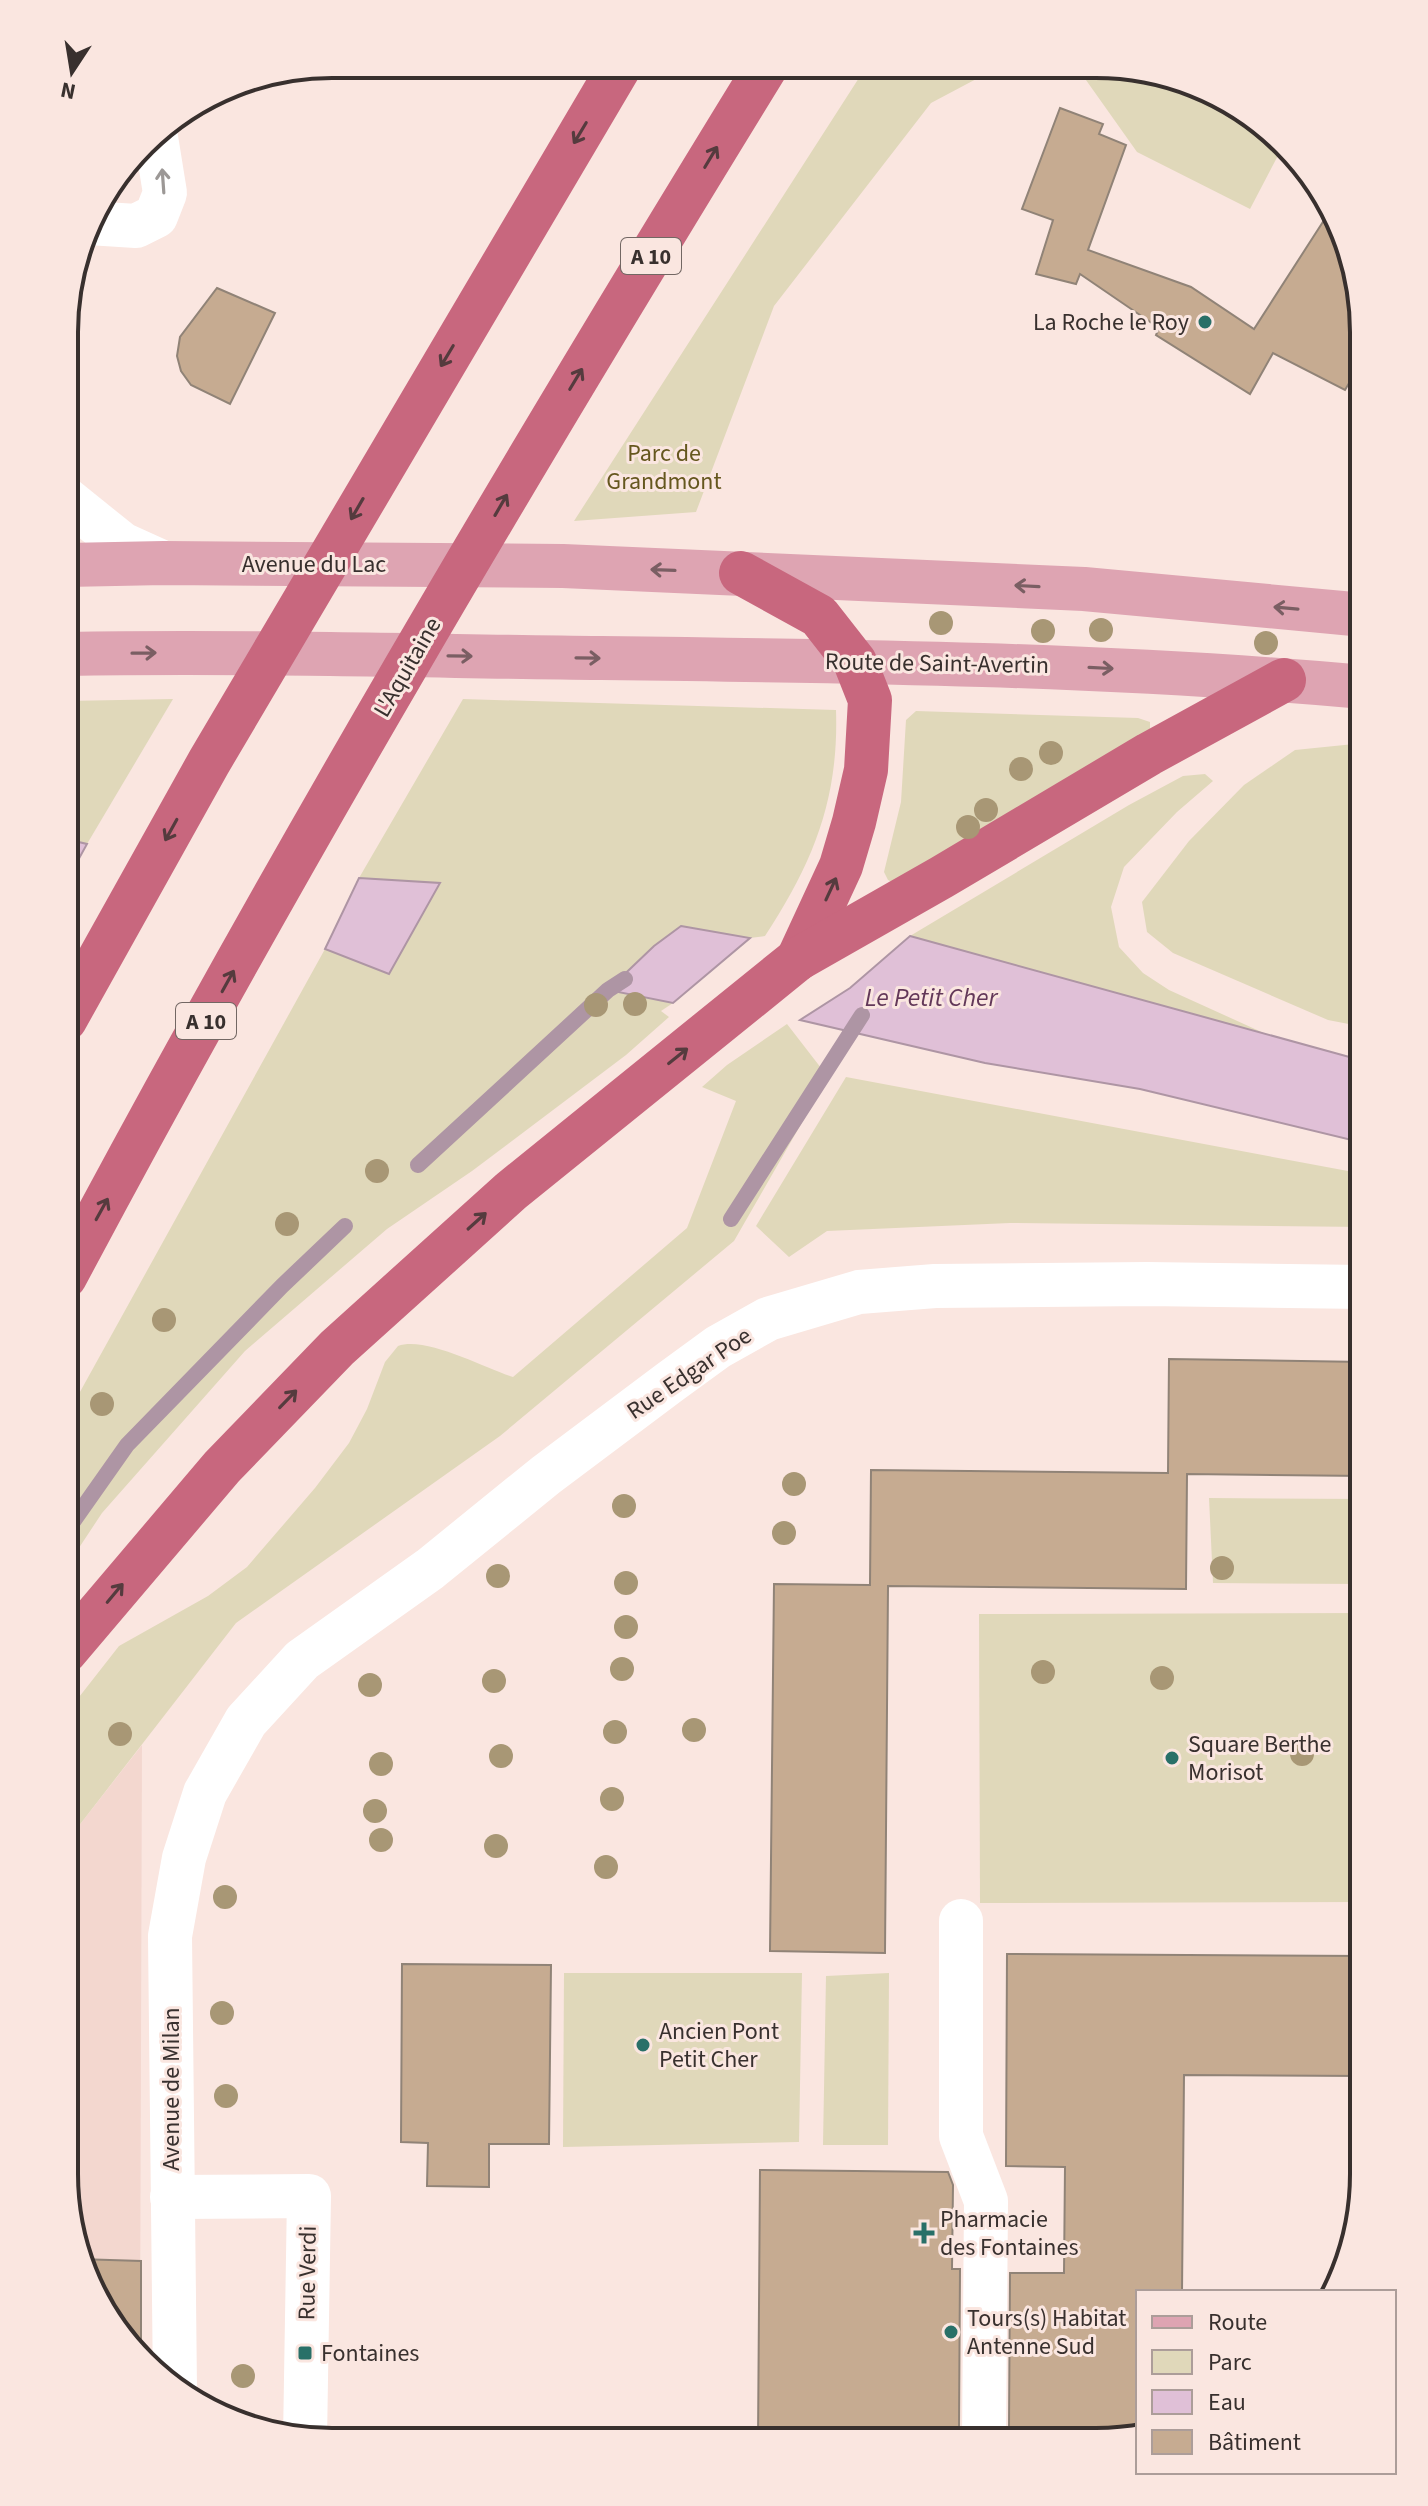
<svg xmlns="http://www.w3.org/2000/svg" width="1428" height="2506" font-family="'Source Sans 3',sans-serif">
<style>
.built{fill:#f3d7cf}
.green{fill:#e0d8ba}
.water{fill:#e0c0d7;stroke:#ae95a4;stroke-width:2}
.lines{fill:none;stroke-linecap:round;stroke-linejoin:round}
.stream{stroke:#ae95a4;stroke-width:16}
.building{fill:#c6ab91;stroke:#908377;stroke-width:2}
.minor{stroke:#fff;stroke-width:44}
.major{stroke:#dea4b2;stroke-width:44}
.highway{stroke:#c8677e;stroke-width:44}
.tree{fill:#a89775}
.oneway{stroke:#553b3e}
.oneway2{stroke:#9c9896}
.oneway3{stroke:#7a5e63}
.poi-dot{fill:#297068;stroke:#fae6e0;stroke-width:3}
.labels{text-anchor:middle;stroke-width:6;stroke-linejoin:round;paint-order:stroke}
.shield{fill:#fae6e0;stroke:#726763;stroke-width:2}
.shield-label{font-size:22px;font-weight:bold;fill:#38302e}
.poi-label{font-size:24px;fill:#38302e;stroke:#fae6e0;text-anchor:start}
.park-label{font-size:24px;fill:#65571e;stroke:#fae6e0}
.street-label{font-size:24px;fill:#38302e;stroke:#fae6e0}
.water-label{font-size:26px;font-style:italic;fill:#633859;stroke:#fae6e0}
.rim{fill:none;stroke:#38302e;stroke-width:4}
</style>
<rect width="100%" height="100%" fill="#fae6e0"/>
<path class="built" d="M142 1745 140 2358 119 2337 78 2260 64 2174V1845Z"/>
<g class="green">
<path d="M866 67 997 68 931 103 774 306 696 512 574 521Z"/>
<path d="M1067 69H1148L1272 130 1283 146 1250 209 1137 152 1081 73Z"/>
<path d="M173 699 87 844 66 839V701Z"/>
<path d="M463 699 836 710C839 799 813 863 765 936L750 938 681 926 654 946 609 989 673 1003 661 1011 669 1017 626 1055 472 1171 387 1229 245 1351 102 1513 65 1569V1419L325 949 389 974 440 883 359 878Z"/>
<path d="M916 711 1138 718 1150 722V729L894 883 888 880 884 872 901 802 906 720Z"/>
<path d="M1364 743V1027L1328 1020 1173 953 1147 932 1142 902 1189 841 1244 785 1295 750Z"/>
<path d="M1205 774 1213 781 1177 812 1124 867 1111 907 1119 947 1143 973 1169 990 1277 1039 910 936 1129 805 1183 776Z"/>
<path d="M787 1024 828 1077 734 1241 500 1436 236 1623 64 1845 65 1715 119 1646 208 1596 247 1567 315 1488 349 1443 367 1409 385 1362 398 1346C426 1336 484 1368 513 1377L687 1228 736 1101 702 1087 727 1065Z"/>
<path d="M846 1077 1364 1174V1227L1010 1223 827 1231 789 1257 756 1226Z"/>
<path d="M1209 1498 1364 1499V1584L1213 1583Z"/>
<path d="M1364 1613 1363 1902 980 1903 979 1614Z"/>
<path d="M564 1973H802L799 2142 563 2147Z"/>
<path d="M889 1973 888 2145H823L826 1976Z"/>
</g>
<g class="water">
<path d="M66 839 87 844 66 882Z"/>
<path d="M359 878 440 883 389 974 325 949Z"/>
<path d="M681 926 750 938 673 1003 608 990 654 946Z"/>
<path d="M910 936 1364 1061V1143L1140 1089 985 1063 800 1020 850 988Z"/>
</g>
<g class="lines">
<g class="stream">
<path d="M418 1165 608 990 625 979"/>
<path d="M731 1219 862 1015"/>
<path d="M65 1533 127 1445 282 1286 345 1226"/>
</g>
</g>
<g class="building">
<path d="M1060 108 1103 124 1099 134 1126 145 1088 250 1191 287 1254 329 1328 214 1350 246 1364 332V358L1345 390 1273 353 1250 394 1156 335 1159 328 1080 274 1076 284 1036 274 1053 220 1022 209Z"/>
<path d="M217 288 275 313 230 404 191 385 181 371 177 356 180 337Z"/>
<path d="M1169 1359 1364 1362V1476L1187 1474 1186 1589 888 1586 885 1953 770 1951 774 1584 870 1585 871 1470 1168 1473Z"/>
<path d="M1007 1954 1363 1956V2076L1184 2075 1182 2292H1138V2435L1096 2442H1020V2428H1009L1010 2273H1064L1065 2167 1006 2166Z"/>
<path d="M402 1964 551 1965 549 2144H489V2187L427 2186 428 2143 401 2142Z"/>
<path d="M760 2170 948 2172 953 2185 952 2269H960L959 2428H934V2442L758 2441Z"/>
<path d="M78 2259 141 2261V2358L119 2337Z"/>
</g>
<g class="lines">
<g class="minor">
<path d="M89 223 136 226 156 216 165 193 155 131"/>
<path d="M66 499 122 544 164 563"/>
<path d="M961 1921V2136L986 2201 984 2442"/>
<path d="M172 2197 309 2196 305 2440"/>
<path d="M175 2389 170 1936 184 1858 205 1793 246 1721 302 1660 430 1569 546 1475 670 1382 718 1347 768 1319 859 1292 935 1286 1147 1284 1364 1287"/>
</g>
<g class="major">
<path d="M66 565 164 563 563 566 1084 589 1364 615"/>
<path d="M66 654C244 651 423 656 601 658 856 661 1110 664 1364 687"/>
</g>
<g class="highway">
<path d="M741 573 819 616 855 662 870 700 866 770 854 822 841 866 798 959"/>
<path d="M65 1020 209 762 620 66"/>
<path d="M65 1277C284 865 522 464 766 67"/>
<path d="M65 1652 222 1467 337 1348 511 1191 798 959 942 877 1149 754 1284 680"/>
</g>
</g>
<g class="tree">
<circle cx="941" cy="623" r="12"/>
<circle cx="1101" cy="630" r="12"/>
<circle cx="1043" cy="631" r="12"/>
<circle cx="1266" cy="643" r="12"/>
<circle cx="1051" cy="753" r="12"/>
<circle cx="1021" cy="769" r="12"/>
<circle cx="986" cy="810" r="12"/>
<circle cx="968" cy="827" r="12"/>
<circle cx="635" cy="1004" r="12"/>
<circle cx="596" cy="1005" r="12"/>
<circle cx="377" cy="1171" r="12"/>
<circle cx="287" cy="1224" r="12"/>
<circle cx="164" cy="1320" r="12"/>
<circle cx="102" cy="1404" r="12"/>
<circle cx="794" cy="1484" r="12"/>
<circle cx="624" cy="1506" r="12"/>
<circle cx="784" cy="1533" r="12"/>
<circle cx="1222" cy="1568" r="12"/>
<circle cx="498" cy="1576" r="12"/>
<circle cx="626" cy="1583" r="12"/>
<circle cx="626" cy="1627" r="12"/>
<circle cx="622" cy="1669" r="12"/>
<circle cx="1043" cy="1672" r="12"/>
<circle cx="1162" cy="1678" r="12"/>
<circle cx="494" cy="1681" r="12"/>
<circle cx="370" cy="1685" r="12"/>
<circle cx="694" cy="1730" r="12"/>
<circle cx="615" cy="1732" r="12"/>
<circle cx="120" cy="1734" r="12"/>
<circle cx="1302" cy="1754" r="12"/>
<circle cx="501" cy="1756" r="12"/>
<circle cx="381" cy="1764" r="12"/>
<circle cx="612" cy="1799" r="12"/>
<circle cx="375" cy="1811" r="12"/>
<circle cx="381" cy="1840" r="12"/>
<circle cx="496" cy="1846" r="12"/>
<circle cx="606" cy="1867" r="12"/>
<circle cx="225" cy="1897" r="12"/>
<circle cx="222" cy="2013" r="12"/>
<circle cx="226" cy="2096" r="12"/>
<circle cx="243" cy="2376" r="12"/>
</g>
<defs><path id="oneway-shaft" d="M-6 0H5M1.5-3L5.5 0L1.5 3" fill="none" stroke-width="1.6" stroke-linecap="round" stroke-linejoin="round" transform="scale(2)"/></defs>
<g class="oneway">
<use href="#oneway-shaft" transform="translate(580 133) rotate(121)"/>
<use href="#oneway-shaft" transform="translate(711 157) rotate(-59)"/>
<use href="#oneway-shaft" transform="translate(447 356) rotate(121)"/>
<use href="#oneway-shaft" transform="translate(576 379) rotate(-59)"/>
<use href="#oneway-shaft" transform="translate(501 505) rotate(-60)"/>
<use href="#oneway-shaft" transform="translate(357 509) rotate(120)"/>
<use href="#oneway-shaft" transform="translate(171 830) rotate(119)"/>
<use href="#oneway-shaft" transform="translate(831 889) rotate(-65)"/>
<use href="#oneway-shaft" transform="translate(228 981) rotate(-61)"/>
<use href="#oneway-shaft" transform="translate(678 1056) rotate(-39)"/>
<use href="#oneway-shaft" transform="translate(102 1209) rotate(-61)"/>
<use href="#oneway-shaft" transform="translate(477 1221) rotate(-42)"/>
<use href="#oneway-shaft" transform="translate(288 1399) rotate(-46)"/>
<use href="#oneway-shaft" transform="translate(115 1593) rotate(-50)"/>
</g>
<use class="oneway2" href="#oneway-shaft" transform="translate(163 181) rotate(-94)"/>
<g class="oneway3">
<use href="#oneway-shaft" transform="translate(663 570) rotate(-178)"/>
<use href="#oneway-shaft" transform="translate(1027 586) rotate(-177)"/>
<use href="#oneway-shaft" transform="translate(1286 608) rotate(-175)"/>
<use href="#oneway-shaft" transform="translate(144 653) rotate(-1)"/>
<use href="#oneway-shaft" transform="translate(460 656) rotate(1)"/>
<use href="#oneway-shaft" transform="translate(588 658) rotate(1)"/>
<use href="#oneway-shaft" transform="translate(1101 668) rotate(3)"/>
</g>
<g class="poi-dot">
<circle cx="1205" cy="322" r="8"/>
<circle cx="1172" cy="1758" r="8"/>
<circle cx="643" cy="2045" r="8"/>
<path d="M920 2221h8v8h8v8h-8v8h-8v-8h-8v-8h8z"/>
<circle cx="951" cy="2332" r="8"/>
<rect x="297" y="2345" width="16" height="16" rx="4"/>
</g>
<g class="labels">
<g class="shield">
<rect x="621" y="238" width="60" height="36" rx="6"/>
<rect x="176" y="1003" width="60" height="36" rx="6"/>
</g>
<g class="shield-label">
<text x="651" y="264">A 10</text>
<text x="206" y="1029">A 10</text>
</g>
<g class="poi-label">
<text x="1189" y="330" text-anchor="end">La Roche le Roy</text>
<text x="1188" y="1752">Square Berthe<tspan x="1188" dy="28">Morisot</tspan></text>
<text x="659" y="2039">Ancien Pont<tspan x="659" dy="28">Petit Cher</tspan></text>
<text x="940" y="2227">Pharmacie<tspan x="940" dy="28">des Fontaines</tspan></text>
<text x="967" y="2326">Tours(s) Habitat<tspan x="967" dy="28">Antenne Sud</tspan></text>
<text x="321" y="2361">Fontaines</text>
</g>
<g class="park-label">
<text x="664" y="461">Parc de<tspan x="664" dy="28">Grandmont</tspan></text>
</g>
<g class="street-label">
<text x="314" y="572">Avenue du Lac</text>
<text transform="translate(937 663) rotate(1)" y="8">Route de Saint-Avertin</text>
<text transform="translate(407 667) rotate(-60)" y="8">L'Aquitaine</text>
<text transform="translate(689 1373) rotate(-34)" y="8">Rue Edgar Poe</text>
<text transform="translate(171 2089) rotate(-90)" y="8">Avenue de Milan</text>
<text transform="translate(307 2273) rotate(-89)" y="8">Rue Verdi</text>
</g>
<g class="water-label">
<text x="931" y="1006">Le Petit Cher</text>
</g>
</g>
<path d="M0 0H1428V2506H0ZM332 78H1096A254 254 0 0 1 1350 332V2174A254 254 0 0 1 1096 2428H332A254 254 0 0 1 78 2174V332A254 254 0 0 1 332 78Z" fill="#fae6e0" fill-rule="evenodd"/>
<path class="rim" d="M332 78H1096A254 254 0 0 1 1350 332V2174A254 254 0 0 1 1096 2428H332A254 254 0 0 1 78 2174V332A254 254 0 0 1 332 78Z"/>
<rect x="1136" y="2290" width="260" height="184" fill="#fae6e0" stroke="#ac9d99" stroke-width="2"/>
<rect x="1152" y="2316" width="40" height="12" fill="#dea4b2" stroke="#ac9d99" stroke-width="2"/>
<text x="1208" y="2330" font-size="24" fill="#38302e">Route</text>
<rect x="1152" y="2350" width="40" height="24" fill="#e0d8ba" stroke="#ac9d99" stroke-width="2"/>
<text x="1208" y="2370" font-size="24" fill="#38302e">Parc</text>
<rect x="1152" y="2390" width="40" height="24" fill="#e0c0d7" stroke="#ac9d99" stroke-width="2"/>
<text x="1208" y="2410" font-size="24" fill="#38302e">Eau</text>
<rect x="1152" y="2430" width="40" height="24" fill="#c6ab91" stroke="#ac9d99" stroke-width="2"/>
<text x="1208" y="2450" font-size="24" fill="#38302e">Bâtiment</text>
<g transform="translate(72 72) rotate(192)" stroke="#fae6e0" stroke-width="6" paint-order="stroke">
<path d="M0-6L14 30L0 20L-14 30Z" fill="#38302e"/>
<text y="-12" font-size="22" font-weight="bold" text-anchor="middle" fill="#38302e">N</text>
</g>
</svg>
